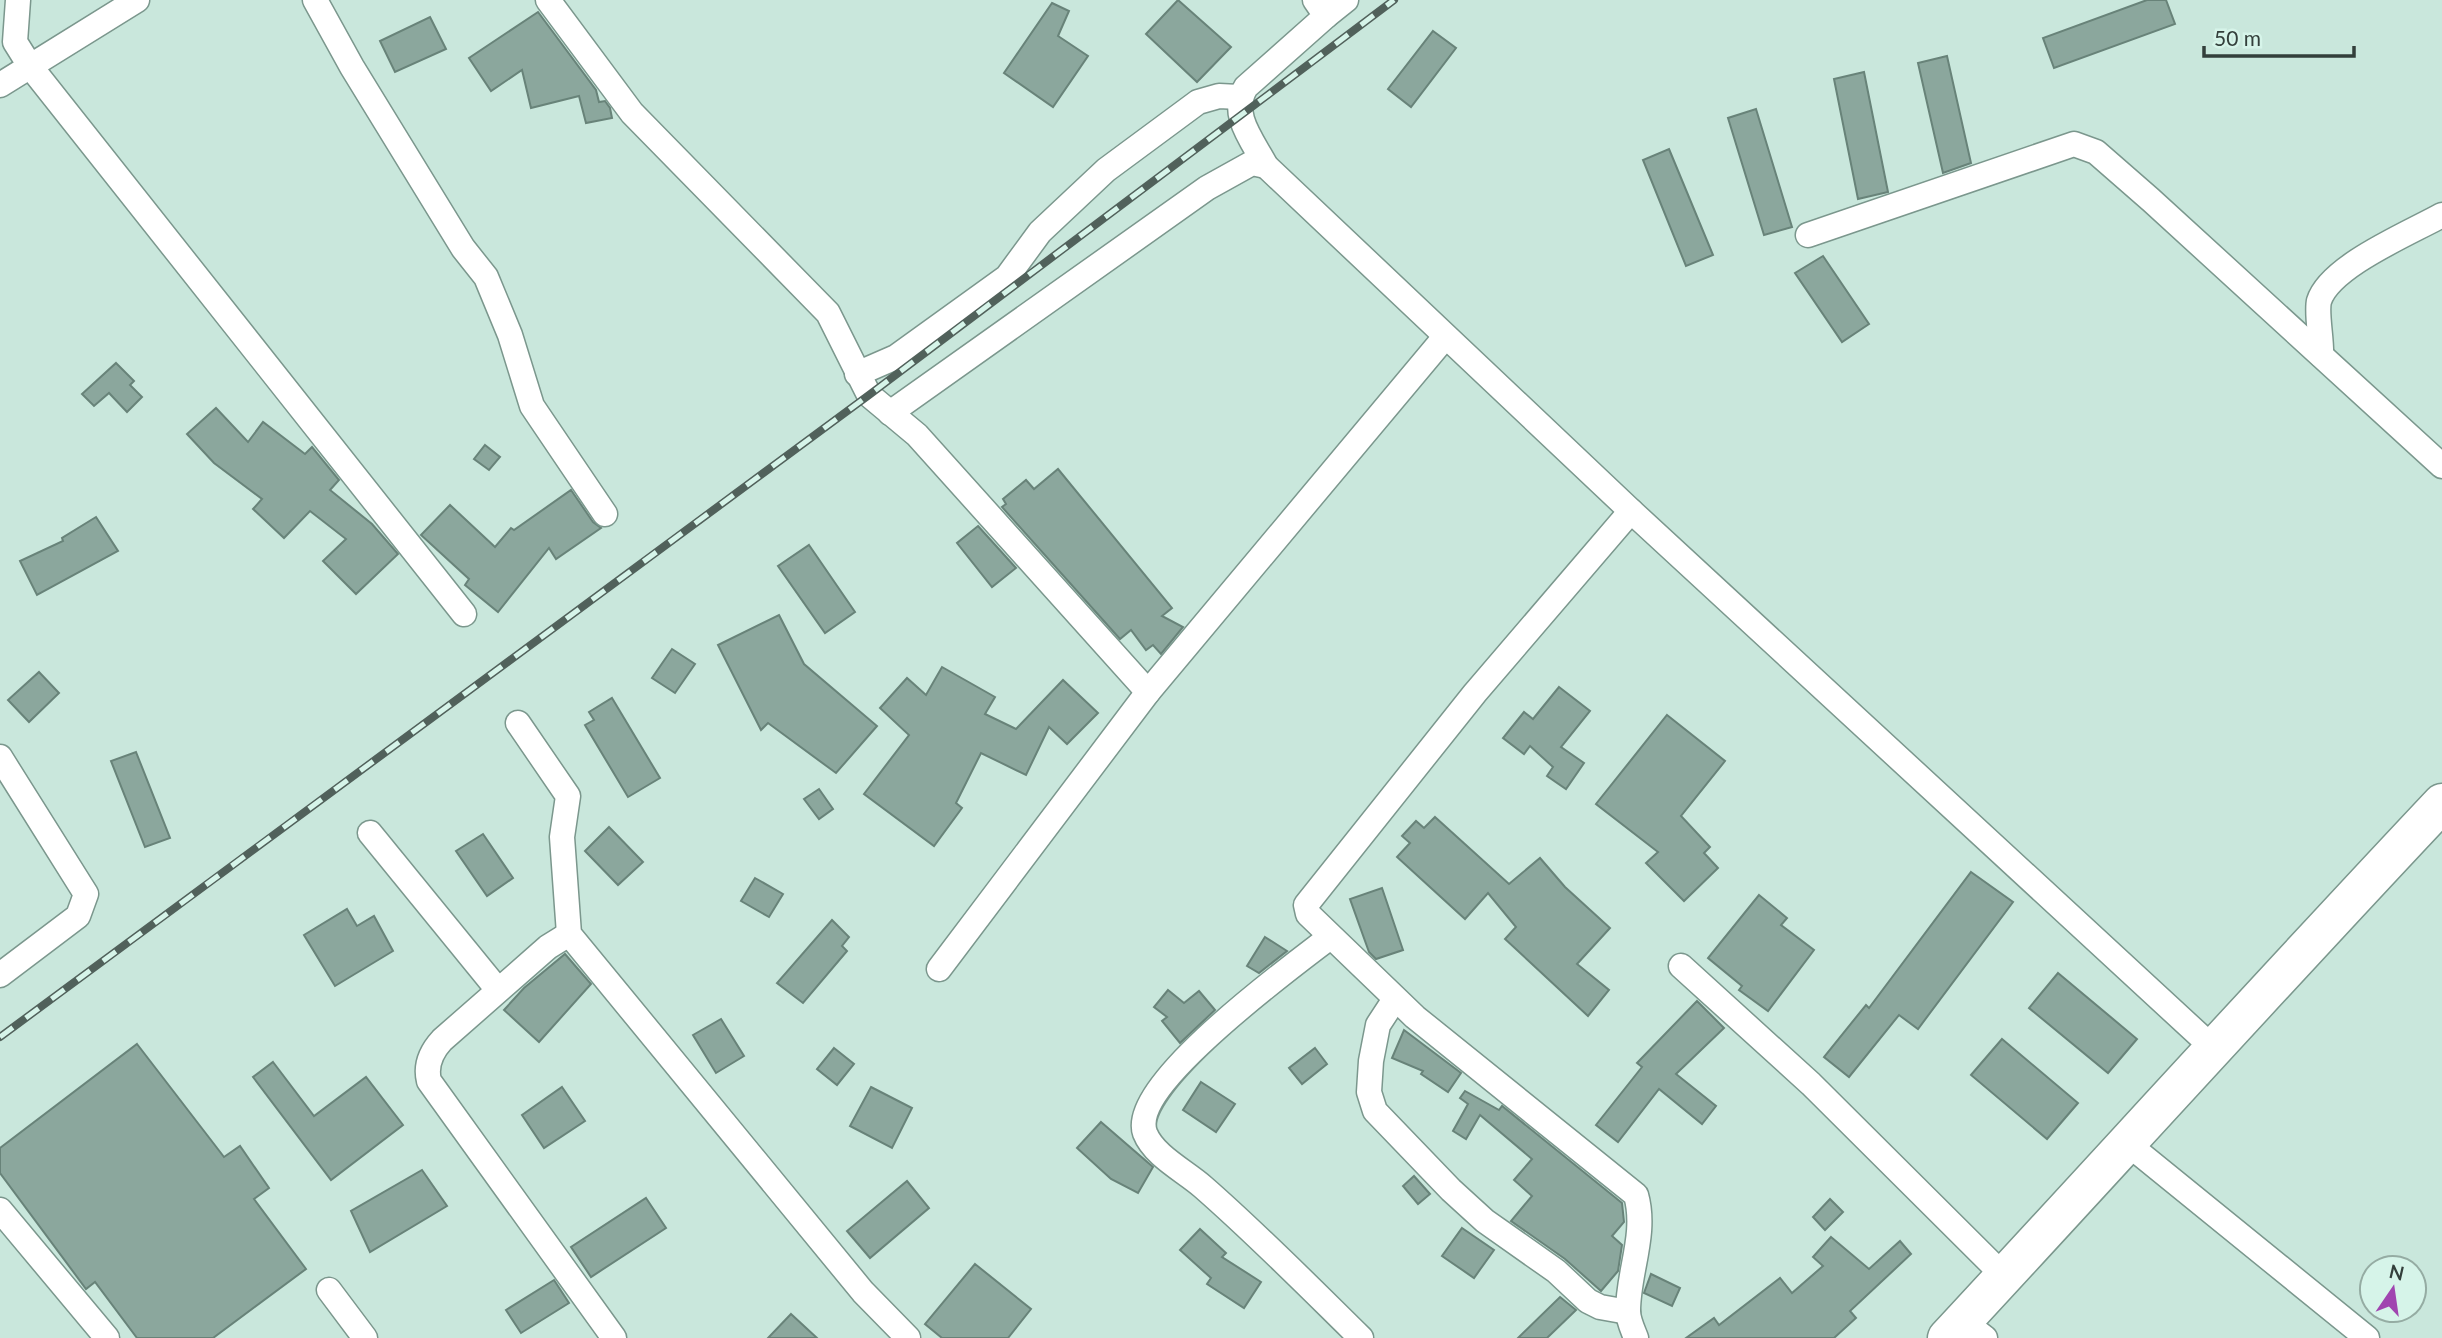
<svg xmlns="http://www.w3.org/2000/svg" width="2442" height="1338" font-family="Lato,sans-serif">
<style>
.building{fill:#8ba79d;stroke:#688379;stroke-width:2}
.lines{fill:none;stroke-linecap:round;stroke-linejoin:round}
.minor-casing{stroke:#7b978d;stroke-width:27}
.trunk-casing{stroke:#7b978d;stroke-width:41}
.minor{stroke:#fff;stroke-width:24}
.trunk{stroke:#fff;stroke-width:38}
.rail-casing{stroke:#51615b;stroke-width:8}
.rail{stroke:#d6f4e9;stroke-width:5;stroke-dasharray:16;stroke-linecap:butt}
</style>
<rect width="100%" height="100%" fill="#c9e7dc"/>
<g class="building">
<path d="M1178 0 1231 47 1197 82 1146 34Z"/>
<path d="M2147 0H2166L2175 24 2054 68 2043 38Z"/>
<path d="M1052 3 1069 11 1058 36 1088 56 1053 107 1004 73Z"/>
<path d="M538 12 596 90 599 102 605 101 610 108 612 118 586 123 579 96 531 108 522 70 491 91 469 58Z"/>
<path d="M430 17 446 49 395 72 380 41Z"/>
<path d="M1433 31 1456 48 1411 107 1388 89Z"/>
<path d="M1947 56 1971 163 1943 173 1918 63Z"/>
<path d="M1864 72 1888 192 1858 199 1834 79Z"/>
<path d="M1756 109 1792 227 1764 235 1728 118Z"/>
<path d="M1669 149 1713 255 1686 266 1643 160Z"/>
<path d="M1823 256 1869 324 1842 342 1795 273Z"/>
<path d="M116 363 134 381 130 385 142 397 127 412 109 393 94 406 82 394Z"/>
<path d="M216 408 248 442 263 422 305 454 312 447 339 480 330 490 372 524 398 554 356 594 323 561 346 539 310 511 284 538 253 509 262 499 214 463 187 434Z"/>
<path d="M485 445 500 457 489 470 474 459Z"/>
<path d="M1058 469 1172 608 1162 616 1183 627 1161 654 1153 645 1146 650 1131 630 1120 639 1002 507 1006 504 1003 499 1026 480 1034 489Z"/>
<path d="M571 490 593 522 601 528 556 559 549 548 498 612 465 585 469 579 421 535 450 505 495 547 511 528 514 530Z"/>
<path d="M96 517 118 551 37 595 20 561 63 541 62 538Z"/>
<path d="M978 526 1016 568 992 587 957 543Z"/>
<path d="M809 545 855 612 825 633 778 566Z"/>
<path d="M779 615 804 664 877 726 836 773 768 723 761 730 718 645Z"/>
<path d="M672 649 695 664 675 693 652 678Z"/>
<path d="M942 667 995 697 985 714 1016 729 1063 680 1098 713 1067 744 1049 727 1026 775 981 753 956 803 962 808 934 846 864 794 909 735 880 708 907 678 926 695Z"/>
<path d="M39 672 59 693 29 722 8 700Z"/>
<path d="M1559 687 1590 711 1561 747 1584 763 1566 789 1547 776 1553 767 1530 746 1524 754 1503 738 1524 712 1533 719Z"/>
<path d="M612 698 660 778 628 797 585 725 594 720 589 712Z"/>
<path d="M1667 715 1725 761 1681 816 1710 847 1704 853 1718 868 1684 901 1646 863 1658 852 1596 804Z"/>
<path d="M136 752 170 838 145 847 111 761Z"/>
<path d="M819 789 833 809 819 819 804 799Z"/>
<path d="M1435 817 1509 884 1540 858 1565 887 1610 928 1577 964 1609 990 1588 1016 1505 939 1516 927 1488 893 1465 919 1397 857 1410 843 1402 836 1416 821 1424 828Z"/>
<path d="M609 827 643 862 618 885 585 851Z"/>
<path d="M483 834 513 878 487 896 456 851Z"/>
<path d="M1971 872 2013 902 1918 1029 1899 1015 1849 1077 1824 1057 1866 1005 1869 1008Z"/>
<path d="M755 878 783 894 769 917 741 901Z"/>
<path d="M1382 888 1403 950 1376 959 1369 952 1350 899Z"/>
<path d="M1759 895 1787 918 1781 925 1814 950 1768 1011 1739 990 1742 986 1708 958Z"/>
<path d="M347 909 357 926 374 916 393 951 335 986 304 935Z"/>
<path d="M832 920 849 937 842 946 847 951 803 1003 777 983Z"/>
<path d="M1265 937 1287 951 1259 973 1247 966Z"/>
<path d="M565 954 591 984 539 1042 504 1010 524 988Z"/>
<path d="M2058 973 2137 1039 2108 1073 2029 1008Z"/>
<path d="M1168 990 1184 1003 1199 991 1215 1010 1180 1043 1162 1021 1167 1017 1154 1007Z"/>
<path d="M1697 1001 1724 1028 1676 1074 1716 1106 1702 1124 1659 1089 1618 1142 1596 1125 1642 1067 1637 1063Z"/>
<path d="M721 1019 744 1056 716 1073 693 1035Z"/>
<path d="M1404 1030 1461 1073 1448 1092 1421 1074 1423 1071 1392 1058Z"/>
<path d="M2002 1039 2078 1103 2047 1139 1971 1075Z"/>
<path d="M137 1044 224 1157 240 1146 269 1188 254 1199 306 1269 213 1338H137L95 1282 86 1289 0 1173V1148Z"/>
<path d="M834 1048 854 1064 837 1085 817 1069Z"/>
<path d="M1315 1048 1327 1064 1302 1084 1289 1068Z"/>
<path d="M273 1062 314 1116 366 1077 403 1125 331 1180 253 1077Z"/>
<path d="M1201 1082 1235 1104 1216 1132 1183 1110Z"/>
<path d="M562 1087 585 1121 544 1148 522 1115Z"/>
<path d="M871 1087 912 1108 892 1148 850 1126Z"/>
<path d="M1465 1091 1499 1110 1502 1106 1622 1203 1624 1222 1612 1236 1622 1245 1618 1271 1601 1291 1565 1259 1511 1221 1532 1196 1514 1180 1532 1159 1480 1115 1466 1139 1453 1131 1468 1104 1460 1098Z"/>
<path d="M1101 1122 1153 1167 1138 1193 1111 1179 1077 1148Z"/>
<path d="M422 1170 447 1206 370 1252 351 1211Z"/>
<path d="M1414 1176 1430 1194 1418 1204 1403 1186Z"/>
<path d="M907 1181 929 1208 870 1258 847 1231Z"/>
<path d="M646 1198 666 1228 591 1277 571 1247Z"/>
<path d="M1830 1199 1843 1212 1825 1230 1813 1217Z"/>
<path d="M1462 1228 1494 1250 1474 1278 1442 1256Z"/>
<path d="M1200 1229 1226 1253 1222 1257 1261 1282 1244 1308 1207 1284 1211 1278 1180 1250Z"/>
<path d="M1831 1237 1869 1269 1900 1241 1911 1254 1850 1311 1856 1318 1834 1338H1686L1714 1318 1719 1325 1780 1278 1792 1293 1823 1266 1813 1257Z"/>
<path d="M975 1264 1031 1309 1008 1338H942L925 1324Z"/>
<path d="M1651 1274 1680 1288 1672 1306 1644 1293Z"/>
<path d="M554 1280 569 1303 521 1333 506 1310Z"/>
<path d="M1560 1297 1576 1310 1547 1338H1518Z"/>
<path d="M791 1314 817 1338H768Z"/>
</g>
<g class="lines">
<g class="minor-casing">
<g id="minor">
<path d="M18 0 15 42 30 66 464 614"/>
<path d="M315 0 352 67 463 248 486 277 510 335 532 406 605 514"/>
<path d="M548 0 632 113 828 313 869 395 917 435 1148 692"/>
<path d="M1315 0 1326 16 1246 87C1229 114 1253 141 1266 166L1631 511 2212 1047"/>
<path d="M1326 16 1346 0"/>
<path d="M0 85 137 0"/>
<path d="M1808 235 2074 144 2096 152 2151 200 2442 466"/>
<path d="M2321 355C2322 341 2316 313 2319 301 2330 266 2410 233 2442 215"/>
<path d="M857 374 896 357 1007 277 1040 232 1106 170 1198 102 1219 96 1239 97"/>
<path d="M890 413 1207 188 1252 163 1266 166"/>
<path d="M1631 511 1475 693 1306 905 1308 914 1415 1017 1636 1195C1647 1234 1628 1272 1628 1311 1628 1320 1633 1330 1636 1338"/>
<path d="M518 723 568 796 562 837 569 934 863 1292 908 1338"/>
<path d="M0 757 86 894 78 916 0 975"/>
<path d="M370 833 498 990"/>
<path d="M569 934 548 947 442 1040C431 1052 425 1065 429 1081L614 1338"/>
<path d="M1330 937C1294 965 1128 1085 1145 1133 1154 1156 1185 1171 1203 1187 1258 1235 1309 1287 1361 1338"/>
<path d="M1681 966 1811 1084 2003 1275"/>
<path d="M939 969 1148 692 1445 337"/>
<path d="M1395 999 1378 1025 1371 1061 1369 1092 1375 1111 1451 1190 1485 1221 1556 1271 1588 1301 1600 1307 1628 1312"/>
<path d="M2128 1144 2367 1338"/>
<path d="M0 1210 107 1338"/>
<path d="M329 1290 365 1338"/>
<path d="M1963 1321 1985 1338"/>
</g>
</g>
<g class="trunk-casing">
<path id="trunk" d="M1947 1338C2112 1160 2275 980 2442 803"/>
</g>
<use href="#minor" class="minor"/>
<use href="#trunk" class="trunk"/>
<g class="rail-casing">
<path id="rail" d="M0 1037 869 395 1394 0"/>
</g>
<use href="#rail" class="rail"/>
</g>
<g transform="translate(2393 1289) rotate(13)"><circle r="33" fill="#d6f4e9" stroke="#95aca3" stroke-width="2"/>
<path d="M0-5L12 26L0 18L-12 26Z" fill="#a045b0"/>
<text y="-10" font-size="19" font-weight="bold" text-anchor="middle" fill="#333f3b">N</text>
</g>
<path d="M2204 46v10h150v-10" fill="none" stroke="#333f3b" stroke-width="3.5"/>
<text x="2214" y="46" font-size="21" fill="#333f3b" stroke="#d6f4e9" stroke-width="5" paint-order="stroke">50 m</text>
</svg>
